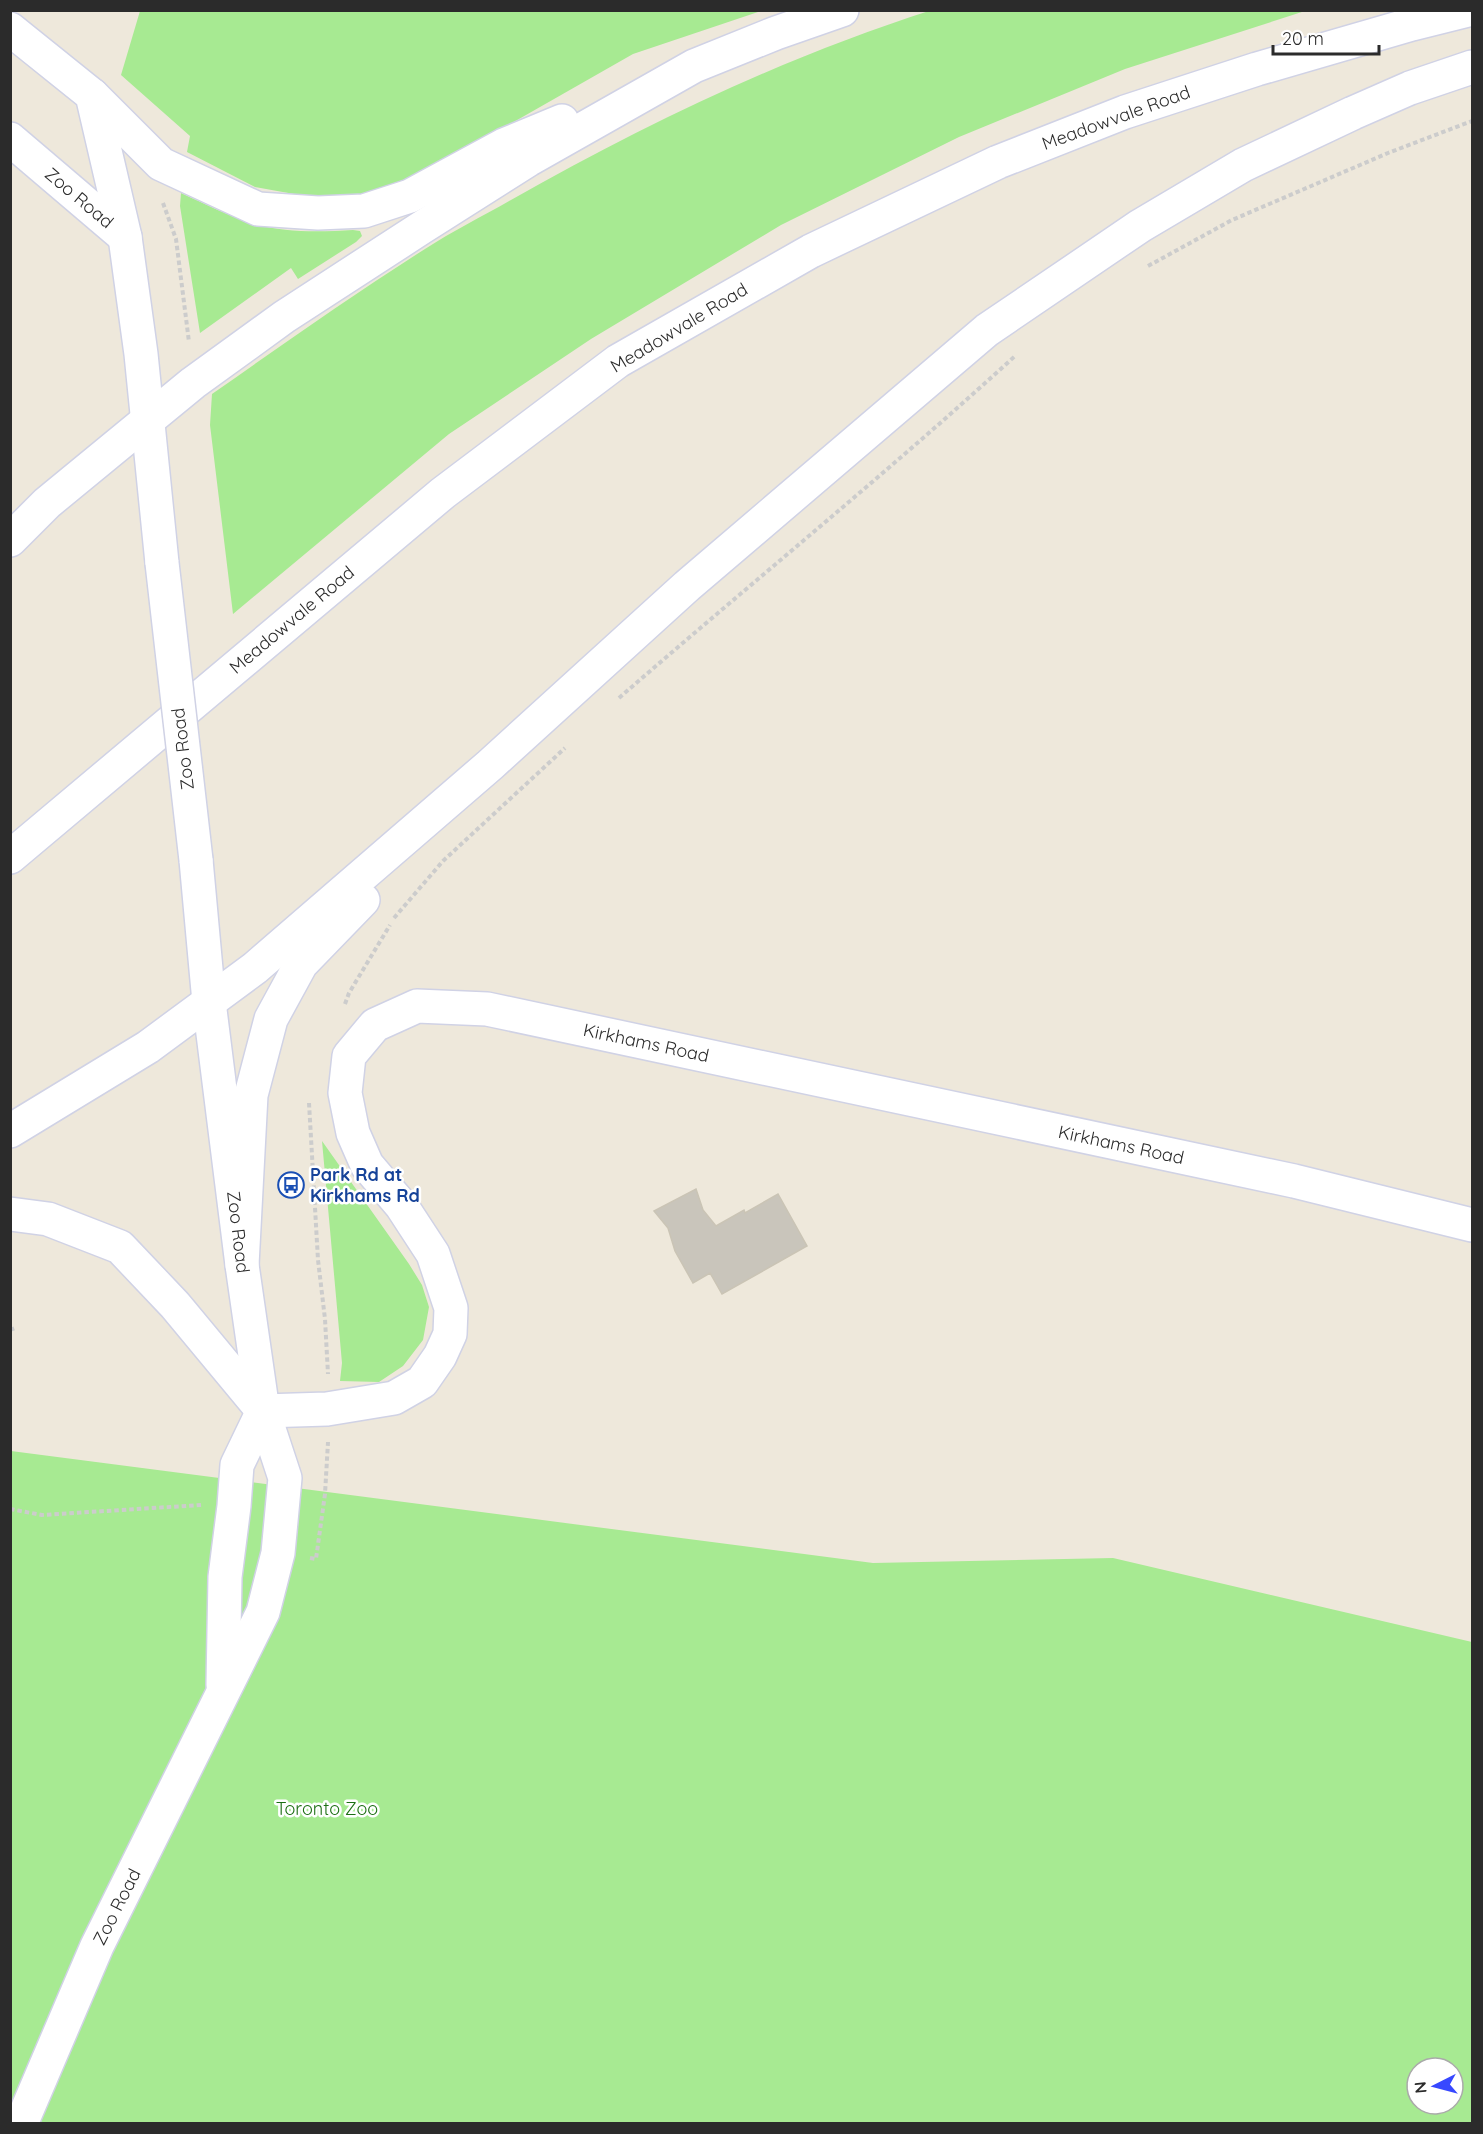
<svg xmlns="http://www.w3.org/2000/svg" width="1483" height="2134" font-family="Quicksand,sans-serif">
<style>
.green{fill:#a7ea92;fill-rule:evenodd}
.building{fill:#c9c5bb;stroke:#cac4b5;stroke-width:1.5}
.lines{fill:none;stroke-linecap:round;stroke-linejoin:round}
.street-casing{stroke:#d0d2e5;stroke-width:36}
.secondary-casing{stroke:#d0d2e5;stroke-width:36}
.path{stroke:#ccc;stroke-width:4;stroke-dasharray:4.5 3;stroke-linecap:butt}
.street{stroke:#fff;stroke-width:33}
.secondary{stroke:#fff;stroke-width:33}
.street-bridge-casing{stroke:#d0d2e5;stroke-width:36;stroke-linecap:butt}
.street-bridge{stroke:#fff;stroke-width:33}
.labels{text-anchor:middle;stroke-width:5;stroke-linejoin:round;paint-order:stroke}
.street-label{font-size:18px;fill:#2b2b2b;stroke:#fff}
.transit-label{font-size:18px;font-weight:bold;fill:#164399;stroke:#fff;text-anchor:start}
.park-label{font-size:18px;fill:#1c6f13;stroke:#fff}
</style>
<rect width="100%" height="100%" fill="#eee8db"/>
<g class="green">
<path d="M932 10 1305 11 1125 69 959 137 781 225 591 339 449 434 233 614 210 425 212 394C282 345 352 295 425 249 453 231 483 216 511 200 645 124 785 57 932 10Z"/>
<path d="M140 11H761L633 54 403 185 355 197 305 196 255 187 187 152 190 136 121 75Z"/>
<path d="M181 193C205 204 229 216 255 224 286 233 321 232 353 230L360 231 362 236 356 242 298 279 291 268 200 333 180 206Z"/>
<path d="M322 1141 409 1264 422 1285 429 1307 423 1340 403 1366 379 1382 340 1381 342 1363Z"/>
<path d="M11 1451 873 1563 1113 1558 1472 1642V2123L11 2124ZM1417 2068H1453V2104H1417Z"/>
</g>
<path class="building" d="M696 1189 703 1210 716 1226 744 1210 745 1213 778 1194 807 1246 722 1294 710 1273 693 1283 675 1251 668 1228 654 1211Z"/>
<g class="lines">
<g class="street-casing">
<g id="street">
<path d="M10 29 92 95 125 237 141 354 162 563"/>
<path d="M10 139 125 237"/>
<path d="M263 1411 327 1409 394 1398 422 1382 440 1356 450 1334 451 1308 433 1254 401 1205 367 1165 353 1133 345 1093 349 1056 375 1025 417 1006 487 1009 1294 1181 1472 1225"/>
<path d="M223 1685 225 1577 234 1506 237 1465 263 1411"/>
<path d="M21 2124 97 1946 263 1612 278 1553 285 1478 263 1411 242 1265 209 1002 196 860"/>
</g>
</g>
<g class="secondary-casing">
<g id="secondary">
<path d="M92 95 161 164 258 209 318 213 364 211 410 196 504 145 562 121"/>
<path d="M10 540 47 503 193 383 284 317 421 228 528 160 694 66 776 33 842 10"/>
<path d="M10 857 443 493 618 361 811 251 998 162 1125 112 1257 69 1412 24 1468 10"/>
<path d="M10 1131 148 1047 255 968 490 765 687 586 987 330 1140 226 1243 165 1353 113 1410 88 1472 67"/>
<path d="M10 1214 48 1219 120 1247 175 1305 263 1411"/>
<path d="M242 1265 251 1095 271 1019 301 964 363 900"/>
</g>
</g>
<g class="path">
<path d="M163 203 176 239 189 342"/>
<path d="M1148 266 1232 220 1388 153 1472 121"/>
<path d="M619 698C751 583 886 474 1015 356"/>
<path d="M394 918 443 861 565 748"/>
<path d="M345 1004 349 993 390 925"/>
<path d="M309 1103 318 1260 325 1319 328 1374"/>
<path d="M10 1330 15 1328"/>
<path d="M10 1509 42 1515 201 1505"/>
<path d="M310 1558 316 1559 325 1494 328 1442"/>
</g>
<use href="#street" class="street"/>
<use href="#secondary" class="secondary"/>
<g class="street-bridge-casing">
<path id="street-bridge" d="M162 563 196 860"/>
</g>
<use href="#street-bridge" class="street-bridge"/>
</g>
<defs>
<g id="bus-ring" transform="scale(1.35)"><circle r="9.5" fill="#fff" stroke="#1a4fb4" stroke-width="1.5"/><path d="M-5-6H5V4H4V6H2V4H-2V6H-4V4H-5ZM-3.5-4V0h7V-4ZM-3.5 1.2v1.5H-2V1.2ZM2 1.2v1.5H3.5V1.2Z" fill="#1a4fb4"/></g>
</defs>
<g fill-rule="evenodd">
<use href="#bus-ring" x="291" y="1185"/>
</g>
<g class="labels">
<g class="street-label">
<text transform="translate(1116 118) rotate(-20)" y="6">Meadowvale Road</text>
<text transform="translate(79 198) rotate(40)" y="6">Zoo Road</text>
<text transform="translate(679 328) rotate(-31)" y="6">Meadowvale Road</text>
<text transform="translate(292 620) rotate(-40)" y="6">Meadowvale Road</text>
<text transform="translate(183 749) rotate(-97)" y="6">Zoo Road</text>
<text transform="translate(646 1043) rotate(12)" y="6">Kirkhams Road</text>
<text transform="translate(1121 1145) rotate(12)" y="6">Kirkhams Road</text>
<text transform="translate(238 1232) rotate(83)" y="6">Zoo Road</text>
<text transform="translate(117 1907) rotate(-63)" y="6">Zoo Road</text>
</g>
<g class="transit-label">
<text x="310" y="1181">Park Rd at<tspan x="310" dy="21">Kirkhams Rd</tspan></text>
</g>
<g class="park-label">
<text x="327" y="1815">Toronto Zoo</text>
</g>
</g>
<rect width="1483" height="2134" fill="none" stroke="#2b2b2b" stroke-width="24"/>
<g transform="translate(1435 2086) rotate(264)"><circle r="28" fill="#ffffff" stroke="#aaaaaa" stroke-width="1.5"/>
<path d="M0-4.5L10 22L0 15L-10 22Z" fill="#3748ff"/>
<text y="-9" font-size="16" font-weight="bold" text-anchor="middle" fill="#2b2b2b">N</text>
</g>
<path d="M1273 45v9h106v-9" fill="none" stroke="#2b2b2b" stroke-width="3"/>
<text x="1282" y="45" font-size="18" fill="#2b2b2b" stroke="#ffffff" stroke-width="4.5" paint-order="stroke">20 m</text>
</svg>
